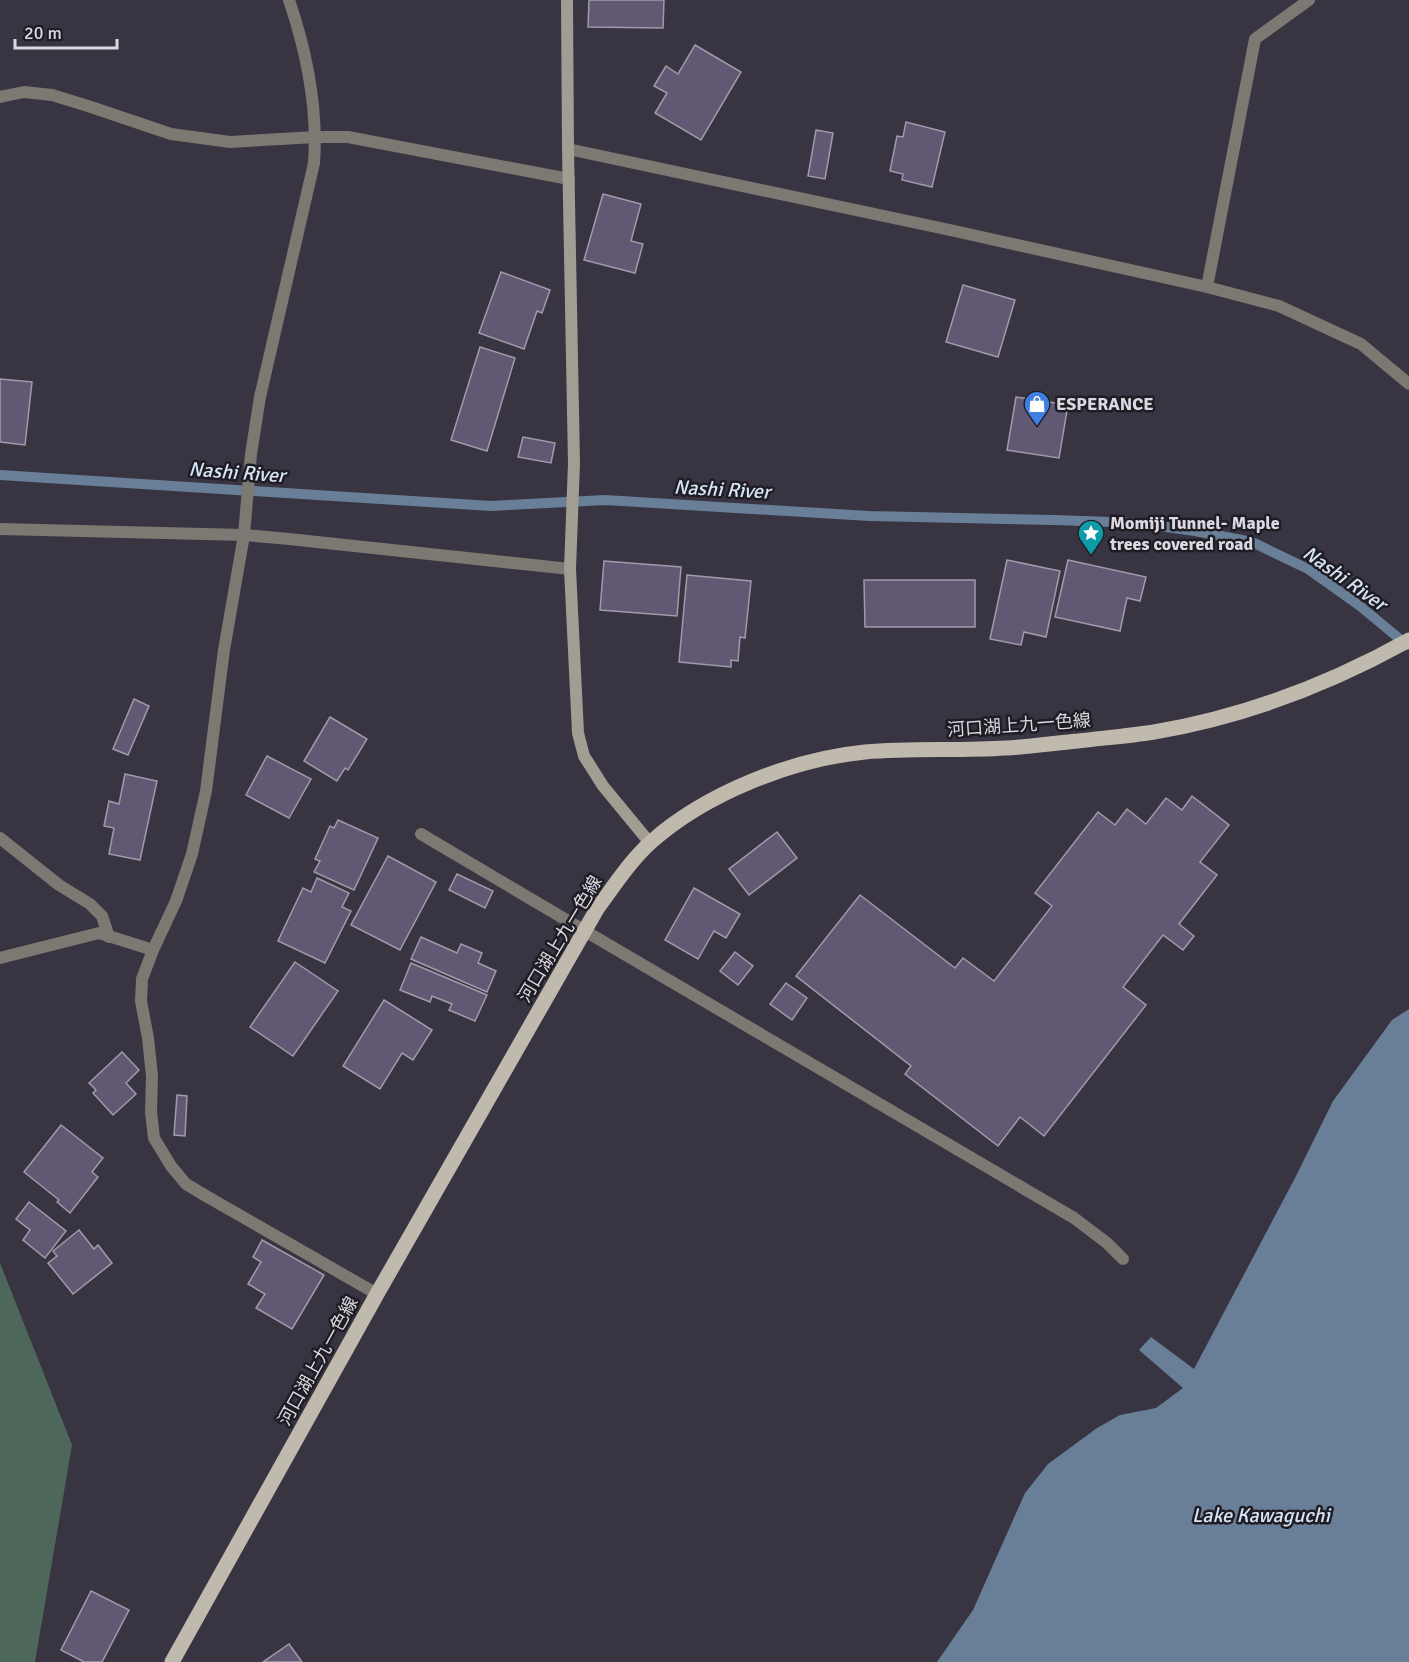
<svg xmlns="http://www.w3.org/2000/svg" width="1409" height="1662" font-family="Signika,'Noto Sans JP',sans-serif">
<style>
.green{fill:#4d685b}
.water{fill:#697f97}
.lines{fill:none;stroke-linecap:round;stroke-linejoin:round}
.stream{stroke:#697f97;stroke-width:10}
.building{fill:#615874;stroke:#a09baa;stroke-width:1.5}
.lane{stroke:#7c7872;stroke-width:12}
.street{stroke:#7c7872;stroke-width:12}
.secondary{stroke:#a29d93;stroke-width:12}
.primary{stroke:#c0b9ad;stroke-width:15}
.labels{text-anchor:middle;stroke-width:5;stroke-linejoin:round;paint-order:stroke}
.poi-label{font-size:18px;font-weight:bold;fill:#dad8e0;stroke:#1f1d23;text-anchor:start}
.street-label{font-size:18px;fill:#dad8e0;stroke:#1f1d23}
.water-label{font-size:20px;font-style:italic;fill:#d5e5f7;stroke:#1f1d23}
</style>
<rect width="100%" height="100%" fill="#383441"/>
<path class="green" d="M0 1263 72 1445 35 1662H0Z"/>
<path class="water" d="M1409 1009V1662H937L973 1610 1025 1493 1048 1464 1097 1428 1120 1415 1156 1408 1183 1388 1139 1350 1151 1337 1194 1369 1295 1178 1333 1101 1392 1020Z"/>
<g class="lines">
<path class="stream" d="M0 475 491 506 605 500 869 516 1055 520 1138 523 1195 531 1252 542 1308 569 1360 606 1407 645"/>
</g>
<g class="building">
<path d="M589 0H664L663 28 588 27Z"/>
<path d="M695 45 741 72 701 140 655 113 667 93 654 86 666 66 678 74Z"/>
<path d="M906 122 945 132 932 187 902 180 903 174 890 171 897 136 903 137Z"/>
<path d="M816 130 833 133 825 179 808 176Z"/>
<path d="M603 194 641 204 631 241 643 244 635 273 584 260Z"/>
<path d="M501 272 550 290 542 313 537 311 524 349 479 333Z"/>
<path d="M963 285 1015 300 998 357 946 342Z"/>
<path d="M480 347 515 358 487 451 451 440Z"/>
<path d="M0 379 32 382 25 445 0 442Z"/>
<path d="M1016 397 1068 405 1059 458 1007 450Z"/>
<path d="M523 437 555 443 551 463 518 457Z"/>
<path d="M1007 560 1060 571 1046 637 1024 632 1021 645 990 639Z"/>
<path d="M1068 560 1146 577 1140 601 1127 598 1120 631 1055 617Z"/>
<path d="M604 561 681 567 677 616 600 610Z"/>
<path d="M687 575 751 581 745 638 740 637 738 661 731 660V667L679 662Z"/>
<path d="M864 580H975V627H865Z"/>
<path d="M134 699 149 706 128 755 113 749Z"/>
<path d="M330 717 367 739 348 770 345 768 337 781 304 761Z"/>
<path d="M267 756 311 779 289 818 246 795Z"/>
<path d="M125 774 157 781 140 860 109 854 114 828 104 826 109 801 119 804Z"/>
<path d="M1192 796 1229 825 1200 862 1217 875 1179 924 1194 936 1183 950 1163 935 1123 987 1146 1005 1044 1136 1020 1117 998 1146 905 1074 911 1066 796 976 860 895 955 968 963 958 994 981 1052 906 1035 893 1098 812 1115 825 1127 809 1146 824 1166 798 1182 810Z"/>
<path d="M338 820 378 838 354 890 314 872 320 861 315 859 330 826 334 828Z"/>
<path d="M777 832 797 858 749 895 729 869Z"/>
<path d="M388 856 436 882 400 950 351 925Z"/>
<path d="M457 874 493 891 485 908 449 890Z"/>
<path d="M317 878 349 893 342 907 351 911 325 963 278 941 303 888 311 892Z"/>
<path d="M694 888 740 914 726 938 714 931 698 959 665 940Z"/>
<path d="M421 937 457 953 461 944 482 953 478 963 496 971 487 992 411 959Z"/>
<path d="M735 952 753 966 738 985 720 971Z"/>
<path d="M295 962 338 991 293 1056 250 1027Z"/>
<path d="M411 963 487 995 475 1021 449 1010 452 1004 432 996 430 1002 400 990Z"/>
<path d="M786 983 807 998 792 1020 770 1004Z"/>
<path d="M384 1000 432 1030 413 1060 402 1053 380 1089 343 1066Z"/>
<path d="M122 1052 139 1070 126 1083 136 1094 113 1115 93 1093 96 1090 89 1083Z"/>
<path d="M177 1095 187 1096 185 1136 174 1135Z"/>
<path d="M61 1125 103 1158 92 1172 98 1177 70 1213 57 1202 59 1200 24 1172Z"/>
<path d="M29 1202 66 1231 45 1258 23 1240 30 1230 16 1219Z"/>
<path d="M79 1230 94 1249 98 1245 112 1263 73 1294 48 1263 57 1256 53 1251Z"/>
<path d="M262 1240 324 1275 292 1329 256 1308 265 1294 248 1284 261 1262 253 1257Z"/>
<path d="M91 1591 129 1610 102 1662H84L61 1650Z"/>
<path d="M289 1644 302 1662H263Z"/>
</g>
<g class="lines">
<g class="lane">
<path d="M289 0C307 53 318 108 314 163L260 397 251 454 244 535 224 650 206 791 192 854 176 901 153 950 142 979 141 1001 148 1038 152 1076 151 1112 154 1138 171 1166 186 1184 206 1196 377 1294"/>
<path d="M568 149 950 230 1207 287 1255 39 1309 0"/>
<path d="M421 834 585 931"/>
<path d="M0 838 59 885 90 904 102 916 109 937"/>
<path d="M0 958 99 933 153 950"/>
</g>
<g class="street">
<path d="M0 97 24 92 52 95 88 106 171 134 230 142 316 137H348L569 179"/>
<path d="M1207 287 1279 306 1361 344 1409 384"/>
<path d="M0 529 244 535 289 539 570 569"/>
<path d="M585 931 1074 1218 1107 1243 1123 1259"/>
</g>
<path class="secondary" d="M567 0 568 149 574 463 570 569 578 733 584 756 603 786 650 843"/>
<path class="primary" d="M172 1662 377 1294 597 909C614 886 630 861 651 842 706 793 793 759 865 752 912 748 959 751 1006 748 1030 747 1054 743 1078 741 1103 738 1129 736 1154 732 1243 717 1330 684 1409 640"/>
</g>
<defs>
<g id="shop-pin" transform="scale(1.35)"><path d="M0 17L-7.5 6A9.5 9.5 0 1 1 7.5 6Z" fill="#3f7fe0" stroke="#1f1d23"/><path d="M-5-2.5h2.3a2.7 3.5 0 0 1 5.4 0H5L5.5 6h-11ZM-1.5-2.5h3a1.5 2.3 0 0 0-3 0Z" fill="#fff"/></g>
<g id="sight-pin" transform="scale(1.35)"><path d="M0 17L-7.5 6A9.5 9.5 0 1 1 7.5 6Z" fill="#0f9aa8" stroke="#1f1d23"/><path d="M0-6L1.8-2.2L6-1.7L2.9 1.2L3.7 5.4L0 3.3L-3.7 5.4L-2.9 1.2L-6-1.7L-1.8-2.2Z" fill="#fff"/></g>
</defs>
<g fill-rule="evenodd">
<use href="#shop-pin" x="1037" y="404"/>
<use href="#sight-pin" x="1091" y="533"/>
</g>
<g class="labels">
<g class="poi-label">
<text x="1056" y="410">ESPERANCE</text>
<text x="1110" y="529">Momiji Tunnel- Maple<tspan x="1110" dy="21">trees covered road</tspan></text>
</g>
<g class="street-label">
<text transform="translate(1019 725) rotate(-4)" y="6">河口湖上九一色線</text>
<text transform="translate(560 939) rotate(-59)" y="6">河口湖上九一色線</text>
<text transform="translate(318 1361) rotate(-61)" y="6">河口湖上九一色線</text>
</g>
<g class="water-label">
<text transform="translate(237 472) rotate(4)" y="7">Nashi River</text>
<text transform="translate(722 489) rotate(3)" y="7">Nashi River</text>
<text transform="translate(1345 578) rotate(35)" y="7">Nashi River</text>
<text x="1261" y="1522">Lake Kawaguchi</text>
</g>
</g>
<path d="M15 39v9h102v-9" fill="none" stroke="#dad8e0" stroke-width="3"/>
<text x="24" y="39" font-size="18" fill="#dad8e0" stroke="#1f1d23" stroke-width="4.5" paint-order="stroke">20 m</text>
</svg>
